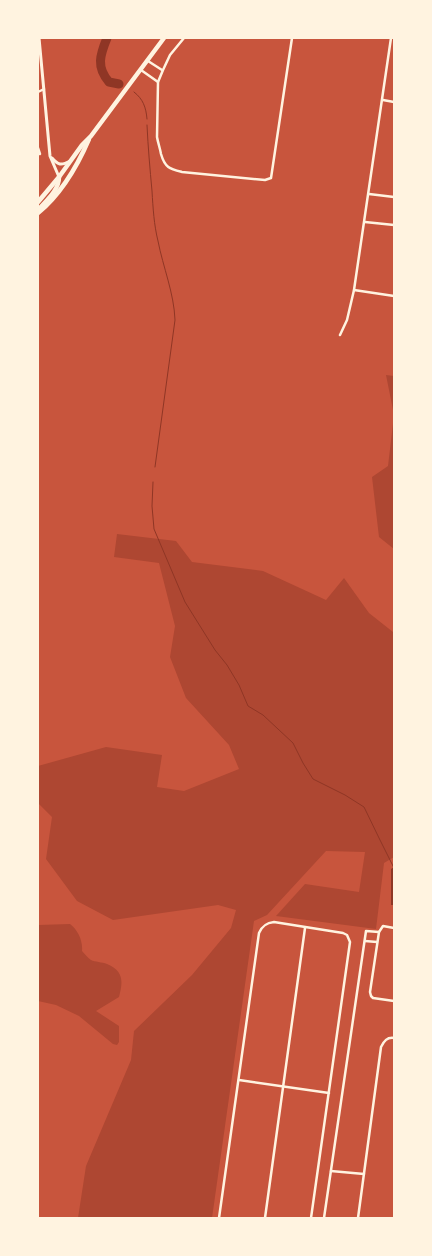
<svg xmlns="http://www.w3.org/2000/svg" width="432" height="1256" font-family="'Zilla Slab',serif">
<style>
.green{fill:#ae4732}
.water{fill:#8f3625}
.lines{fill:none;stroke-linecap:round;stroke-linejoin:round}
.stream{stroke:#8f3625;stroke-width:1}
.river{stroke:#8f3625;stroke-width:9}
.minor{stroke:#fff3e0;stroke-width:2.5}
.tertiary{stroke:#fff3e0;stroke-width:3}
.trunk{stroke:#fff3e0;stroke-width:4.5}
</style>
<rect width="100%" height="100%" fill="#c8553d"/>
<g class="green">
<path d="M386 375 394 376V549L379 537 372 477 388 466 394 415Z"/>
<path d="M117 534 176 541 192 562 263 571 326 600 344 578 369 613 393 632 394 631V857L384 863 376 929 276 916 305 884 359 892 365 852 326 851 267 915 254 921 212 1218H78L86 1166 131 1060 134 1031 192 975 231 928 236 910 218 905 113 920 77 901 46 859 52 817 38 803V766L106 747 162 755 157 787 184 791 239 769 229 745 186 698 170 657 175 626 159 563 114 557Z"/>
<path d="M70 924C78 930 83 941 82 951 85 954 88 958 91 960 95 962 102 962 107 964 124 971 123 982 119 997L96 1011 119 1026V1042L117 1045 113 1044 79 1016 56 1005 38 1001V925Z"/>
</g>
<path class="water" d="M394 867V905H391V869Z"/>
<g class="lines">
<g class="stream">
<path d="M134 92C143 99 146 107 147 119"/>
<path d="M147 125C148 147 150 169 152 191 153 208 154 225 158 241 163 267 174 293 175 320L155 467"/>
<path d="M153 482 152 506 154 529 185 602 215 650 227 665 239 685 248 706 263 715 293 743 303 763 313 779 345 795 364 807 380 840 394 868"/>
</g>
<path class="river" d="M107 38C100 55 96 67 109 82L119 84"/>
<g class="minor">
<path d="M184 38 170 55 163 70 158 82 157 137C158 143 160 148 161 154 165 168 170 169 182 172L265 180 271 178 292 38"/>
<path d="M148 61 162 70"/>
<path d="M141 70 158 82"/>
<path d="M38 92 44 89"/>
<path d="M383 100 394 102"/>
<path d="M38 148 40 154"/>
<path d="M369 194 394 197"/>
<path d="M365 222 394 225"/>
<path d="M354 290 394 296"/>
<path d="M340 335 347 320 354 290 391 38"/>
<path d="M394 928 383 926 379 932 370 992 371 996 373 998 394 1001"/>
<path d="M365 941 377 942"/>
<path d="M239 1080 329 1093"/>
<path d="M331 1171 364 1174"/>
<path d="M219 1218 259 933C262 926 266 923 274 922L343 933 347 935 350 942 311 1218"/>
<path d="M265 1218 305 928"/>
<path d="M324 1218 366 931 379 932"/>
<path d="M358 1218 381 1047C384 1041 387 1037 394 1038"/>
</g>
<g class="tertiary">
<path d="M39 38 50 156 59 177"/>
<path d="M52 158C58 165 61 166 70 161"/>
</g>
<g class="trunk">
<path d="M38 202 59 177 82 145 91 136 164 38"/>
<path d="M39 209C47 200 59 190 59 177"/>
<path d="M38 213C61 194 77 167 89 139"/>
</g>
</g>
<rect width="432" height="1256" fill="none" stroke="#fff3e0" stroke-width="78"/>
</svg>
